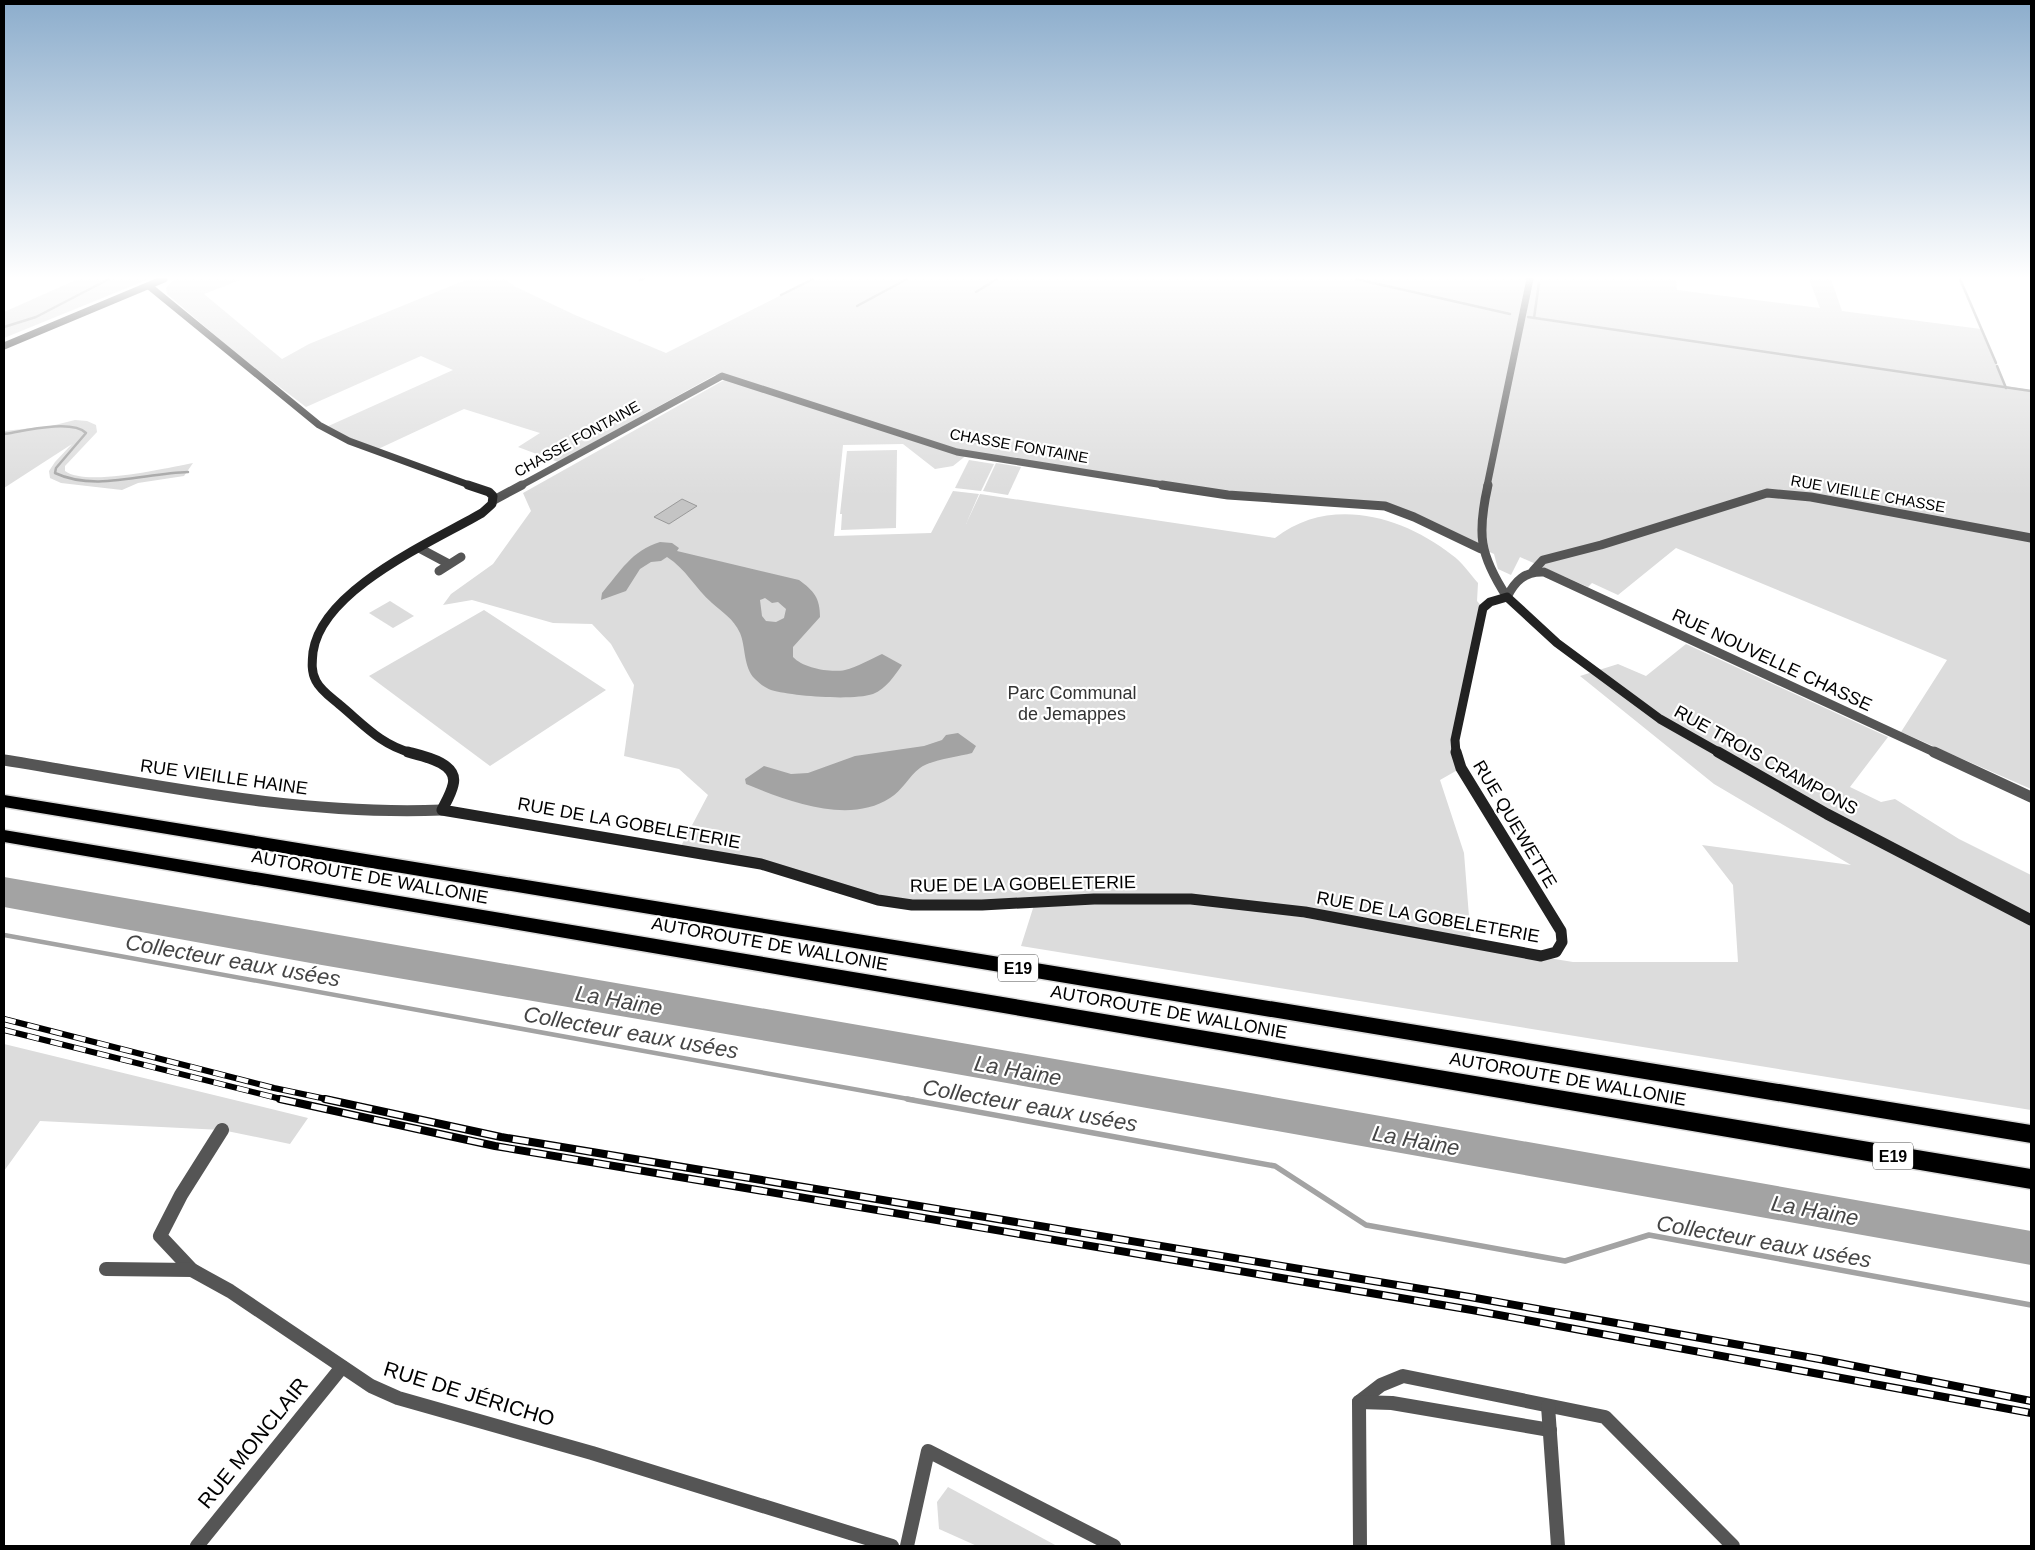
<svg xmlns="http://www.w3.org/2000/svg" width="2035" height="1550" font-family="Helvetica,sans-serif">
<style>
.green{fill:#dcdcdc}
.water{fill:#a3a3a3;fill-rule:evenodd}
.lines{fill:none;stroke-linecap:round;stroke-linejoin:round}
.stream-far2{stroke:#a3a3a3;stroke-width:2.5}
.stream-far1{stroke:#a3a3a3;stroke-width:4.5}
.stream{stroke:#a3a3a3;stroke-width:5.5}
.building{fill:#c4c4c4;stroke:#999}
.highway-casing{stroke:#dbdbdb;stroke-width:3}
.street-far3{stroke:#555;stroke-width:7}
.street-far2{stroke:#555;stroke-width:9}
.street-far1{stroke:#555;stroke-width:11}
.street{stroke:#555;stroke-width:14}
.secondary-far2{stroke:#222;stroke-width:7}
.secondary-far1{stroke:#222;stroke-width:9}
.secondary{stroke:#222;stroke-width:11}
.highway{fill:#000;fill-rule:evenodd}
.rail-far1-casing{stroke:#000;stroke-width:6}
.rail-casing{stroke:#000;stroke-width:8}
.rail-far1{stroke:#fff;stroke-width:4.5;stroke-dasharray:12;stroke-linecap:butt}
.rail{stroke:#fff;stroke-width:5.5;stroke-dasharray:16;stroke-linecap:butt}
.labels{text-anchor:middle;stroke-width:4.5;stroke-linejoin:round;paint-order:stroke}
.far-street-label{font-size:15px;fill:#000;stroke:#fff}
.shield{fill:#fff;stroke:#4c4c4c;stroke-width:1}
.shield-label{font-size:16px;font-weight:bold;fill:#000}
.street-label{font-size:18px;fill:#000;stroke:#fff}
.park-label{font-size:18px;fill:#333;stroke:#fff}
.near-street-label{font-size:21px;fill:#000;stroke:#fff}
.near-water-label{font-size:22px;font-style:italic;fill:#444;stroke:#fff}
</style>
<rect width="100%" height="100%" fill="#fff"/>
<g class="green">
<path d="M78 279H149L4 338V312Z"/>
<path d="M174 279H243L204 294 282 359 309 344 468 279H505L514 286 575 315 666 353 813 279H1676L1677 290 1820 308 1809 279H1831L1842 311 1981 329 2005 386 2031 390V789L1901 732 1947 660 1676 548 1618 595 1592 583 1588 587 1520 557 1511 575 1498 569 1494 554 1399 510 1262 498 968 454 953 466 935 469 903 444 843 445 834 536 931 533 953 491 979 494 966 524 980 494 1275 538C1329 496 1401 515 1452 555 1462 562 1470 574 1478 583L1477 601 1483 608 1455 740 1461 768 1440 780 1464 853 1471 942 1194 896 912 903 680 848 708 795 679 769 624 756 634 685 611 644 592 624 553 623 472 600 443 605 451 594 493 564 531 511 523 493 726 379 715 375 558 462 518 447 540 433 464 409 376 450 324 428 453 370 421 356 306 407 239 356 167 294 166 288Z"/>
<path d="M75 420 87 421 96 425 97 432 65 466V471C86 487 166 468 193 463L184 476 138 483 122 490 61 483 50 478 49 471 55 462 72 444 4 488V431L51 426Z"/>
<path d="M897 450 896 528 841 530 842 514H840L847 451Z"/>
<path d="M969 460 994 464 981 491 955 488Z"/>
<path d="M996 463 1021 467 1008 495 983 491Z"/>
<path d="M390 601 414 616 393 628 369 613Z"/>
<path d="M484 610 606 690 490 766 369 676Z"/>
<path d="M1686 644 1888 737 1850 787 1881 802 1895 799 1959 839 2031 875V1110L1021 946 1035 902 1191 899 1573 962H1738L1733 885 1702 845 1851 865 1714 784 1580 676 1618 664 1646 676Z"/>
<path d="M4 1044 308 1118 290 1144 222 1130 40 1121 4 1171Z"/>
<path d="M948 1487 1057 1546H977L939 1529 937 1502Z"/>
</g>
<g class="water">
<path d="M660 542 672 543 679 548 677 551 799 580C814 591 820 598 820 617L793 647V657C803 668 830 673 845 670 857 667 871 659 882 654L902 665C895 675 886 689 873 694 852 701 792 696 771 690 765 688 759 683 755 679 743 667 746 647 740 633 733 618 723 613 712 603 695 588 686 569 667 557L661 561 651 562 640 569 626 591 601 600 602 593C620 572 632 550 660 542ZM765 598 772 603 778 602 786 609 784 618 776 622 766 621 762 616 760 600Z"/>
<path d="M958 733 976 746 972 753C958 757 930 760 920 768 909 776 902 791 890 798 849 825 787 801 746 784L745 779 764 766 791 774 808 773 855 756 924 746 942 740 946 735Z"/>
<path d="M4 877 1228 1089 2031 1231V1265L866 1058 316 964 4 907Z"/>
</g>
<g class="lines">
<g class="stream-far2">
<path d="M1356 279 1510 314"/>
<path d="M1960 279 1996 363"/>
<path d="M640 280 643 279"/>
<path d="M976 292 997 279"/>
<path d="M781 295 813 279"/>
<path d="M857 306 907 279"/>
<path d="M1528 317 2031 391"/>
<path d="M1534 318 1539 283"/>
<path d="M4 327 36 317 109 279"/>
<path d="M1997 366 2006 388"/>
<path d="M4 434C23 431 72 419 86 433L56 468 55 473C95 492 145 473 188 472"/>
</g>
<path class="stream-far1" d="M4 935 914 1100"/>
<path class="stream" d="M907 1099 1275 1166 1366 1225 1565 1261 1649 1235 2031 1305"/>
</g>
<path class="building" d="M682 499 697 506 669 524 654 517Z"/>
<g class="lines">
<g class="highway-casing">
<g id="highway">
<path d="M4 795 2031 1125V1143L4 807Z"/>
<path d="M4 830 2031 1169V1189L4 842Z"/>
</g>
</g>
<g class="street-far3">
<path d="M520 486 722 376 957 452 1170 486"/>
<path d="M1487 486 1530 279"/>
</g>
<g class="street-far2">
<path d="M1162 485 1228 495 1385 506 1414 517 1481 549"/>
<path d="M1488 485C1477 534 1479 554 1507 597"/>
<path d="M494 500 522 485"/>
<path d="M419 548 449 564"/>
<path d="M439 571 461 557"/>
<path d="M1533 571 1543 560 1601 545 1767 493 1811 497 2031 538"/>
<path d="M1507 597C1515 581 1525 571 1544 572L1936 753"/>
</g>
<g class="street-far1">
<path d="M1934 752 2031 797"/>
<path d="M4 760C148 783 295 816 442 810"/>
</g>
<g class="street">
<path d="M222 1130 181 1195 160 1236 192 1270 230 1291 371 1386 398 1398 592 1453 892 1546"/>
<path d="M106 1269 192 1270"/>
<path d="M1359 1402 1381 1385 1403 1376 1605 1417 1733 1546"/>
<path d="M1359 1402 1392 1403 1550 1430"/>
<path d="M1359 1402 1360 1546"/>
<path d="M1548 1406 1558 1546"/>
<path d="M197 1546 342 1367"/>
<path d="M907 1546 928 1451 1114 1546"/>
</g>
<g class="secondary-far2">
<path d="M149 286 319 425 349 441 472 486"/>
<path d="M4 346 164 279"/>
</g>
<g class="secondary-far1">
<path d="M412 753C381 745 364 725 340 705 332 698 321 691 316 681 311 672 312 662 313 652 322 589 432 542 482 513L492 504 493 496 489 492 468 485"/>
<path d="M1456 753 1455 740 1483 608 1490 602 1507 597 1557 643 1660 719 1720 753"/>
</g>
<g class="secondary">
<path d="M408 752C423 756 459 763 453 785 451 794 446 802 442 810L761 864 878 900 912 905H982L1094 899H1191L1305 912 1541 956 1556 952 1562 942 1561 931 1461 768 1456 752"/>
<path d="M1718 752 1827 814 2031 920"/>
</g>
<use href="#highway" class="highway"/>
<g class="rail-far1-casing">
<g id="rail-far1">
<path d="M4 1019 274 1088 331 1100"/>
<path d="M4 1030 285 1100"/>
</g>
</g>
<g class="rail-casing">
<g id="rail">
<path d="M280 1099 495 1146 1472 1310 2031 1413"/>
<path d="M325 1099 501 1137 1470 1297 1819 1359 2031 1401"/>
</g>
</g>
<use href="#rail-far1" class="rail-far1"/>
<use href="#rail" class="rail"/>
</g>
<linearGradient id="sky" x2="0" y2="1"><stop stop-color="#8cadcc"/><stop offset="0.56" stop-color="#fff"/><stop offset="1" stop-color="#fff" stop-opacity="0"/></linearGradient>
<rect width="2035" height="496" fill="url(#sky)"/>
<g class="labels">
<g class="far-street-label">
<text transform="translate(577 439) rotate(-29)" y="5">CHASSE FONTAINE</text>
<text transform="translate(1019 446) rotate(10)" y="5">CHASSE FONTAINE</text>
<text transform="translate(1868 494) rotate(10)" y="5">RUE VIEILLE CHASSE</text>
</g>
<g class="shield">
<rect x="998" y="954.5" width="40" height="27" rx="4"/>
<rect x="1873" y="1142.5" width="40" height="27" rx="4"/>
</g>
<g class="shield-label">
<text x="1018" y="974">E19</text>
<text x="1893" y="1162">E19</text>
</g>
<g class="street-label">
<text transform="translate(1772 660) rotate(25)" y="6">RUE NOUVELLE CHASSE</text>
<text transform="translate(1766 760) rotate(29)" y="6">RUE TROIS CRAMPONS</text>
<text transform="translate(224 777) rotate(8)" y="6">RUE VIEILLE HAINE</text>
<text transform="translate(629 823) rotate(10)" y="6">RUE DE LA GOBELETERIE</text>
<text transform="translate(1515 824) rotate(59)" y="6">RUE QUEWETTE</text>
<text transform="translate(370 877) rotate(10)" y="6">AUTOROUTE DE WALLONIE</text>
<text transform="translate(1023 884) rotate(-1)" y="6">RUE DE LA GOBELETERIE</text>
<text transform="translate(1428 917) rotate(10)" y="6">RUE DE LA GOBELETERIE</text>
<text transform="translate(770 944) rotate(10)" y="6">AUTOROUTE DE WALLONIE</text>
<text transform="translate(1169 1012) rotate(10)" y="6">AUTOROUTE DE WALLONIE</text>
<text transform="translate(1568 1079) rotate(10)" y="6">AUTOROUTE DE WALLONIE</text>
</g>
<g class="park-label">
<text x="1072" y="699">Parc Communal<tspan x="1072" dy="21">de Jemappes</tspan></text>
</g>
<g class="near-street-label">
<text transform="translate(469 1394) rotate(17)" y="7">RUE DE JÉRICHO</text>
<text transform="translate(253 1443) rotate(-51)" y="7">RUE MONCLAIR</text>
</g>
<g class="near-water-label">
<text transform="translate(233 960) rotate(10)" y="8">Collecteur eaux usées</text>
<text transform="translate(619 1000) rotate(10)" y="8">La Haine</text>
<text transform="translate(631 1032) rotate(10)" y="8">Collecteur eaux usées</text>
<text transform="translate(1018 1070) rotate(10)" y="8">La Haine</text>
<text transform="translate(1030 1105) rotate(10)" y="8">Collecteur eaux usées</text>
<text transform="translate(1416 1140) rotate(10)" y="8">La Haine</text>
<text transform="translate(1815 1210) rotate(10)" y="8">La Haine</text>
<text transform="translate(1764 1241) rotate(10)" y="8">Collecteur eaux usées</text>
</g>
</g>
<rect width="2035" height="1550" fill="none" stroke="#000000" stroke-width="10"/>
</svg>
